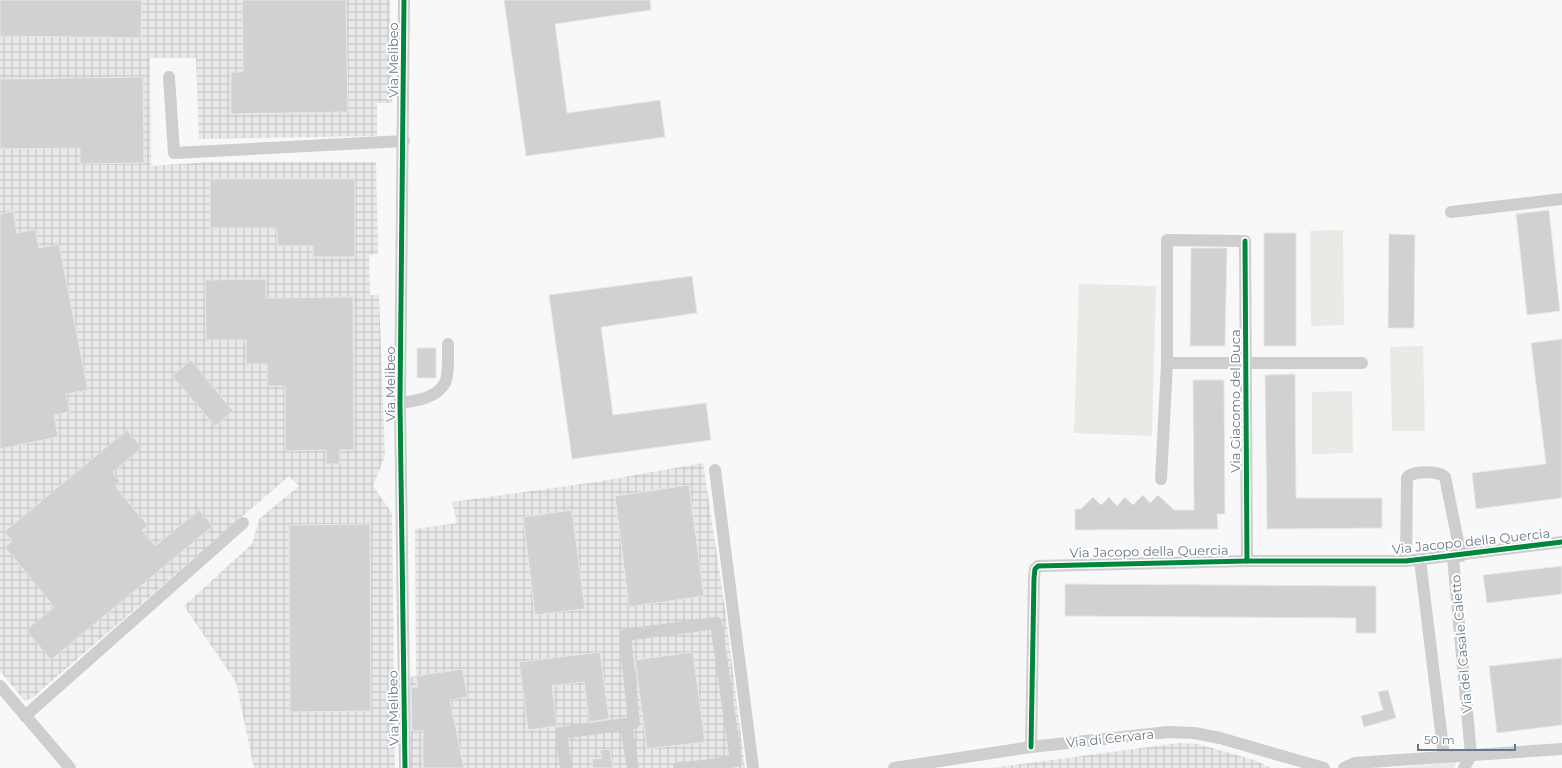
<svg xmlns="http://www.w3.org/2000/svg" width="1562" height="768" font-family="Montserrat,sans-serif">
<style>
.industrial{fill:url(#industrial-grid)}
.grass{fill:#e7eae5}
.building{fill:#cfd1d2;stroke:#e8e8e8}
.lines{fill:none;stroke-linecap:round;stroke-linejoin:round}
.minor{stroke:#cececf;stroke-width:12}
.cycleway-casing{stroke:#fff;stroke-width:8}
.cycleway{stroke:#00873e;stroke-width:5}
.labels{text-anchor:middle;stroke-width:4;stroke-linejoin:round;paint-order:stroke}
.street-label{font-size:13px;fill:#697888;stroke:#fff}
</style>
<defs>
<pattern id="industrial-grid" width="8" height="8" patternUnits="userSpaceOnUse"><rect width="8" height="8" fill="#e7e8e9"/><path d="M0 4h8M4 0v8" fill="none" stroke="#bfc1c3"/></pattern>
</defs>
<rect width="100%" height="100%" fill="#f8f8f8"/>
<g class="industrial">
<path d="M0 0H390L392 103H377V136L199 139 196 58H150L151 166 209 162H376L378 254 369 255 370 295H379L385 456 373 486 392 513 395 768H254L236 682 184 606 252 544 259 519 299 486 289 476 31 699 24 700 0 671Z"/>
<path d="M703 463 725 609 745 768H411L410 677 416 676 415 529 457 523 452 502 596 482Z"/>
<path d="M1179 743 1198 744 1254 760 1271 768H992Z"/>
</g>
<g class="grass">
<path d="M1343 230 1344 325 1311 326 1310 231Z"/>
<path d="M1079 284 1156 286 1152 436 1074 433Z"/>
<path d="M1423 346 1425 431H1392L1390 347Z"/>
<path d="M1352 391 1353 453 1312 454V392Z"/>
<path d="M1457 762 1454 768H1394Z"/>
</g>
<g class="building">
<path d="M0 0H142L141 38 0 36Z"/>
<path d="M242 0H346L348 112 231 114V72H243Z"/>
<path d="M504 0H650L651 10 555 24 567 113 660 100 665 137 526 156Z"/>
<path d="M143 77 144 163 80 164V148L0 149V79Z"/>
<path d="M210 179H355V257H313V246H277V228H210Z"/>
<path d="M1549 210 1560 311 1527 315 1516 214Z"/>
<path d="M13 211 17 233 35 229 39 248 59 244 88 390 66 394 70 412 54 415 58 437 0 449V214Z"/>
<rect x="1264" y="233" width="32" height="113"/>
<path d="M1389 234 1415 235 1414 328H1388Z"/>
<path d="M1191 248H1227L1225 346H1190Z"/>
<path d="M692 276 697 313 601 327 613 415 706 403 711 440 572 459 549 295Z"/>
<path d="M266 279V298L353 297 354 450H340V464H326V450L285 451V386H267V364H246V340H206L205 280Z"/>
<path d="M1562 339V498L1476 509 1472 473 1546 464 1531 343Z"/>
<rect x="417" y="348" width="19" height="30"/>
<path d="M191 360 233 411 215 426 172 376Z"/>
<path d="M1295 374 1296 498H1382V528L1267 529 1265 375Z"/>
<path d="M1193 380H1224L1225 514H1217L1218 529 1075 530V509H1081L1093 497 1101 505 1109 497 1117 506 1125 497 1133 505 1143 495 1150 503 1158 495 1174 510H1194Z"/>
<path d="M127 430 142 448 113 472 120 481 115 486 148 526 142 530 155 546 199 510 213 526 51 660 26 630 54 607 5 547 12 541 4 532Z"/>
<path d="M689 485 704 596 629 607 615 496Z"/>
<path d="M572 510 585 609 535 615 523 517Z"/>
<path d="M370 524 371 711 290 712 289 525Z"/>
<path d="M1562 566V594L1487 603 1483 575Z"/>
<path d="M1065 584 1376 586V633H1356V618L1065 616Z"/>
<path d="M600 652 609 719 589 722 584 682 552 686 557 726 528 730 519 662Z"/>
<path d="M693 652 705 742 647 749 635 660Z"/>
<path d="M1562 658V725L1497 733 1489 666Z"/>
<path d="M462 669 468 697 450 700 464 768H423V731H412L411 687H418L416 676Z"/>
<path d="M1388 690 1396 718 1364 727 1361 716 1383 710 1378 692Z"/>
<path d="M610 749 613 768H593L592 759 602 758 600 750Z"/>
</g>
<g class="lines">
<g class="minor">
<path d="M404 0 400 403 405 768"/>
<path d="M169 77 174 153 404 141"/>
<path d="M1451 212 1562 199"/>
<path d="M1167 363H1362"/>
<path d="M400 403C416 401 437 398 445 383 449 375 448 353 448 344"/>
<path d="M715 470 753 768"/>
<path d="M1161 479 1167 363V240L1245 241 1247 561"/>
<path d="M1453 557 1471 755"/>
<path d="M1420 560 1444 756"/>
<path d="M1406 561 1407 478C1412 470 1440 471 1445 477L1461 556"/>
<path d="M0 686 70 768"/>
<path d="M25 716 243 523"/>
<path d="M626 725 633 768"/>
<path d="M1031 747 1034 578 1035 569 1038 566 1247 561H1406L1562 542"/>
<path d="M566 768 561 733 634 723 625 635 716 623 736 761 704 766V768"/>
<path d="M679 768 704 766"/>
<path d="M894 768 1031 747 1168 732 1194 733 1220 738 1324 768"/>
<path d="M1344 768 1355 763 1562 749"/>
<path d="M1464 768 1471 755"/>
</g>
<g class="cycleway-casing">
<g id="cycleway">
<path d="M404 0 400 403 405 768"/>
<path d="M1245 241 1247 561"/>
<path d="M1031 747 1034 578 1035 569 1038 566 1247 561H1406L1562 542"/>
</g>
</g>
<use href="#cycleway" class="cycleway"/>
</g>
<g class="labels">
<g class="street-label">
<text transform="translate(393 60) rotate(-90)" y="5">Via Melibeo</text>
<text transform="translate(390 384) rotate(-90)" y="5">Via Melibeo</text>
<text transform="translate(1235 401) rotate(-90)" y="5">Via Giacomo del Duca</text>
<text transform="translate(1471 541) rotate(-6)" y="5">Via Jacopo della Quercia</text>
<text transform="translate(1149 551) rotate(-1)" y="5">Via Jacopo della Quercia</text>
<text transform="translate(1461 644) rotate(-95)" y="5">Via del Casale Caletto</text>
<text transform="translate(393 708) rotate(-91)" y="5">Via Melibeo</text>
<text transform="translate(1110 738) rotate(-6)" y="5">Via di Cervara</text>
</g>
</g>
<path d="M1418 744v6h97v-6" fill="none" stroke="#697888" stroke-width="2"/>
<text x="1424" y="744" font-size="12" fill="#697888" stroke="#ffffff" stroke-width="3" paint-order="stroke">50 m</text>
</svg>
